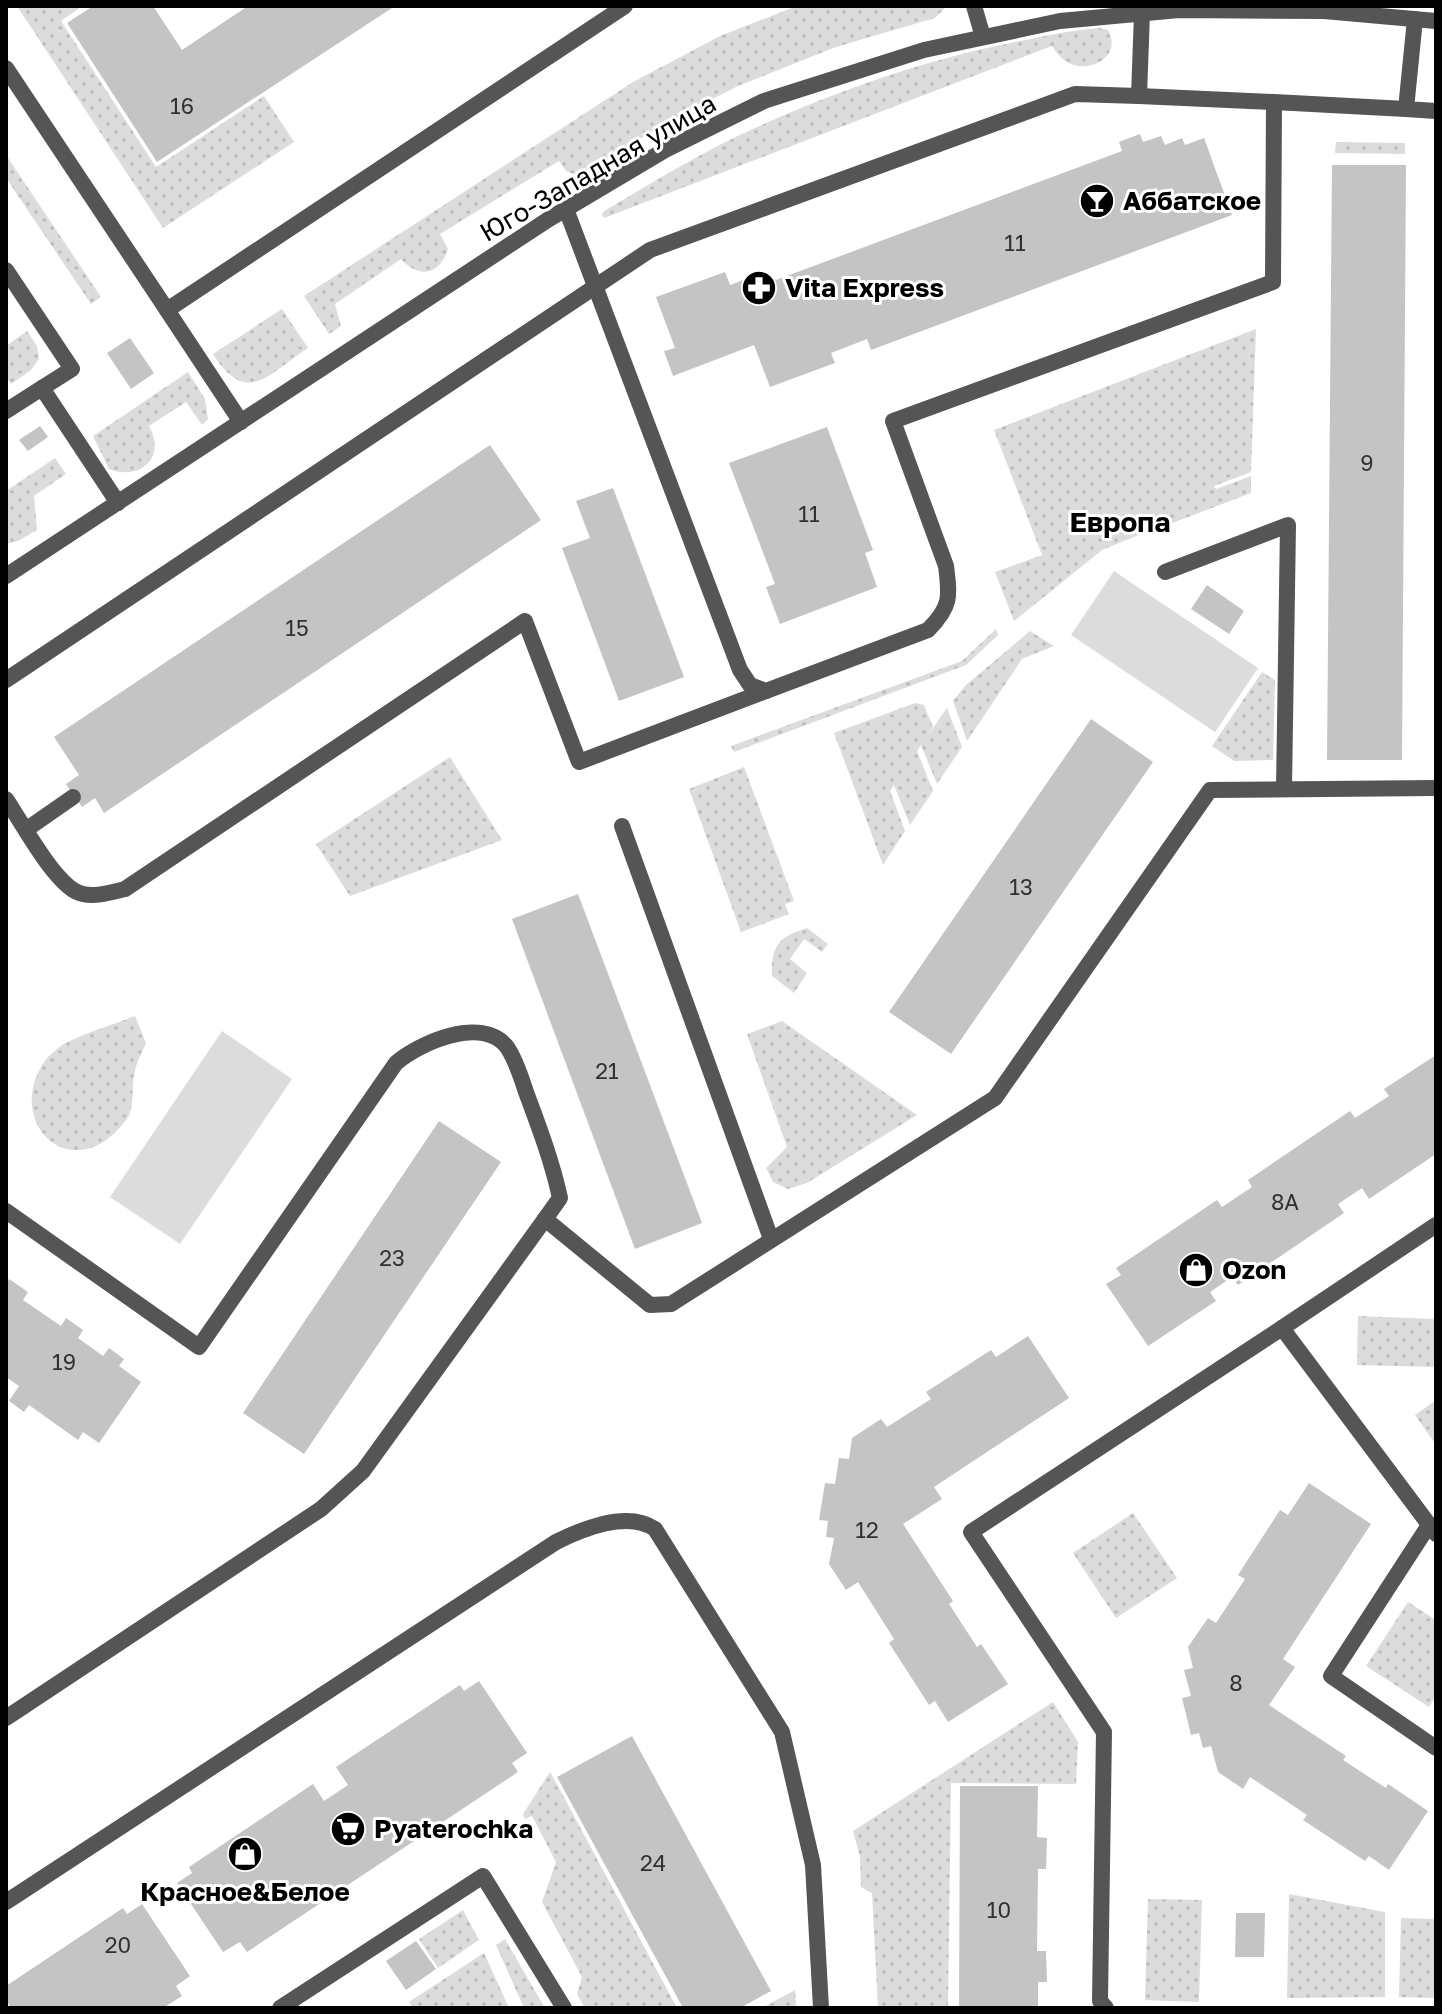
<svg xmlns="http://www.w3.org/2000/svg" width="1442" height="2014" font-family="'Golos Text',sans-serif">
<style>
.grass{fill:url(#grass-dots)}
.pitch{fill:#dcdcdc}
.building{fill:#c4c4c4}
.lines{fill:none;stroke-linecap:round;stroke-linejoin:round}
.lane{stroke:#555;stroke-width:16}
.street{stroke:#555;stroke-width:16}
.labels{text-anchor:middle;stroke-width:6;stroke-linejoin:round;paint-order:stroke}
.number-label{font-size:22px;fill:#313131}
.street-label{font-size:26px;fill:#000;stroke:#fff}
.poi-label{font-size:26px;font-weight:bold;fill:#000;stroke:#fff;text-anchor:start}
.neighbourhood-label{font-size:28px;font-weight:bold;fill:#000;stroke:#fff}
</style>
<defs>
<pattern id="grass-dots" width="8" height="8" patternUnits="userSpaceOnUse" patternTransform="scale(2)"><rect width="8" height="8" fill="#dcdcdc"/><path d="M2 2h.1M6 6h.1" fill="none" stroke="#bbb" stroke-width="1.8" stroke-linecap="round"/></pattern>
</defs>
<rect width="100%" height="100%" fill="#fff"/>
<g class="grass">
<path d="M17 6H82L61 21 156 167 264 96 294 142 163 228Z"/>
<path d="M797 6H947L935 18 836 47 738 86 679 116 578 176 566 171 559 161 440 234 448 249C440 275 419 279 401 259L335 304 341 326 329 334 304 296 633 82 720 36Z"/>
<path d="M1100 28 1108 30C1122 55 1093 73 1071 64 1062 60 1057 53 1052 46L604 218 602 214 604 211C654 182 703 151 755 128 837 91 921 61 1010 43 1040 37 1070 30 1100 28Z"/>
<path d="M1336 142 1405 143V154L1335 153Z"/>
<path d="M6 155 101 297 91 304 6 178Z"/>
<path d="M282 309 308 348C267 375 247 407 213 354Z"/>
<path d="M1256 329 1251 472 1214 486 1216 489 1251 476V493L1154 530 1148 515 1135 519 1141 534 1102 550 1014 621 995 572 1042 555 994 430Z"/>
<path d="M27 331 37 346 39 359 31 370 11 384 6 377V346Z"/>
<path d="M188 372 205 399 208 419 202 425 186 402 149 426C167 458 140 481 109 469L93 436Z"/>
<path d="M55 458 66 474 34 496 37 530 18 541 6 544V491Z"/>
<path d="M996 629 998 635 966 665 734 752 731 746 962 661Z"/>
<path d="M1030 631 1054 646 1022 659 967 741 953 701 966 685Z"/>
<path d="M1262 672 1275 680 1273 760 1234 761 1212 746Z"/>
<path d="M915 703 924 705 933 727 924 741 947 708 962 747 937 784 921 745 917 751 933 791 910 825 894 785 890 791 905 831 883 865 834 733Z"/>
<path d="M450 757 502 840 350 896 316 844Z"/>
<path d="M744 767 794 901 785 904 789 914 741 932 689 789Z"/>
<path d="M807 928 828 944 822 952 804 939 790 959 807 973 794 993 772 976C771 946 778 937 807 928Z"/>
<path d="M135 1016 146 1043C142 1052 137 1061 135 1071 131 1086 135 1108 127 1119 72 1193 0 1120 47 1058 53 1053 59 1046 66 1043 87 1032 113 1025 135 1016Z"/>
<path d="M782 1021 917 1115 807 1183 788 1189 773 1182 766 1168 787 1147 747 1034Z"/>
<path d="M1358 1316 1436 1319V1367L1357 1365Z"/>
<path d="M1436 1400V1445L1415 1415Z"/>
<path d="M1133 1513 1177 1578 1116 1618 1073 1553Z"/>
<path d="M1408 1602 1436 1620V1696L1429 1707 1366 1666Z"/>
<path d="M1053 1702 1078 1742 1076 1784 951 1783 948 2008H878L872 1893 861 1887 860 1857 853 1831Z"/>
<path d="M550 1772 559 1788 677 2008H585L577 1994 582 1977 542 1902 556 1862 532 1816 525 1819 523 1814Z"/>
<path d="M1289 1894 1385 1912V1997L1287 1998Z"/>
<path d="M1148 1899 1202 1900 1199 2002 1145 2000Z"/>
<path d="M463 1910 479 1940 438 1968 419 1939Z"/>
<path d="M1401 1918 1436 1919V1998L1399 1997Z"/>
<path d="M505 1939 545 2008H524L496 1945Z"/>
<path d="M484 1953 509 2008H413L409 2002Z"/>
<path d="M795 1990 796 2008H762Z"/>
</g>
<g class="pitch">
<path d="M1114 571 1258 668 1215 732 1071 635Z"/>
<path d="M222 1031 292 1079 180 1244 110 1197Z"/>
</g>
<g class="building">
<path d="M93 6H153L182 50 248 6H395L157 162 67 23Z"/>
<path d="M1140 134 1143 142 1161 136 1165 145 1182 138 1185 145 1204 138 1232 215 871 350 867 339 831 353 835 363 770 387 754 345 673 376 664 351 675 348 656 297 725 272 730 285 764 272 768 283 1122 151 1119 142Z"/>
<path d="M1332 165H1406L1402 760H1327Z"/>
<path d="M130 338 154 373 131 389 107 353Z"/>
<path d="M40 426 48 437 28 451 19 440Z"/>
<path d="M827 427 873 550 865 553 877 587 780 624 766 587 775 584 729 463Z"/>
<path d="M490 445 541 520 104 813 95 798 82 807 66 784 79 775 54 737Z"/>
<path d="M613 488 684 677 619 701 562 548 590 538 576 501Z"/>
<path d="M1207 585 1244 611 1229 634 1191 609Z"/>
<path d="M1091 719 1153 762 951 1054 889 1012Z"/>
<path d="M578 894 702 1223 635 1249 512 919Z"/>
<path d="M1436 1055V1154L1369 1199 1362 1188 1338 1204 1344 1213 1238 1285 1232 1277 1210 1292 1216 1301 1148 1346 1106 1284 1121 1275 1116 1268 1217 1200 1222 1207 1252 1187 1248 1180 1350 1111 1355 1118 1389 1096 1384 1089Z"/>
<path d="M439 1121 501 1162 304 1454 243 1413Z"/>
<path d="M9 1279 28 1292 23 1300 61 1326 66 1318 83 1330 78 1338 103 1356 109 1348 124 1359 119 1366 141 1382 99 1443 83 1432 78 1440 29 1405 24 1412 9 1401 19 1386 6 1377V1284Z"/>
<path d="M1028 1336 1069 1398 934 1487 942 1499 903 1524 953 1601 949 1604 977 1647 981 1644 1008 1684 948 1722 935 1701 929 1705 889 1643 894 1639 858 1582 846 1590 829 1564 834 1538 826 1537 828 1521 819 1520 825 1483 835 1484 839 1458 849 1459 852 1438 881 1419 887 1427 931 1399 926 1392 991 1350 996 1357Z"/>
<path d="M1309 1483 1371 1524 1283 1659 1295 1667 1269 1705 1346 1756 1343 1760 1386 1788 1388 1784 1428 1811 1389 1870 1369 1856 1365 1861 1303 1820 1307 1815 1250 1777 1243 1789 1218 1772 1211 1746 1203 1748 1199 1733 1191 1735 1182 1698 1191 1696 1184 1670 1193 1668 1188 1647 1208 1618 1216 1623 1245 1579 1238 1575 1280 1510 1288 1515Z"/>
<path d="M479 1681 527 1753 512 1763 518 1772 247 1952 240 1942 223 1952 177 1883 192 1873 189 1867 313 1784 324 1801 348 1785 336 1767 460 1685 464 1691Z"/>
<path d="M632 1736 771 1991 740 2008H683L557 1777Z"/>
<path d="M960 1786H1038L1037 1837 1047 1838 1046 1869H1038L1037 1951H1046L1047 1982H1038V2008H959Z"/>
<path d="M142 1904 190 1976 176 1986 182 1996 163 2008H11L6 2000V1986L123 1908 127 1914Z"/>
<path d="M1236 1913H1265L1264 1957H1235Z"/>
<path d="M416 1941 436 1969 406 1990 386 1961Z"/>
</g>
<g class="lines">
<g class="lane">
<path d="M974 6 983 37"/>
<path d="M1415 19 1406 109 1436 111"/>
<path d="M6 68 167 310 625 6"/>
<path d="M1139 96 1274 102"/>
<path d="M566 209 740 670 750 685 766 691 928 630C951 607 950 597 946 566L893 421 1273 282 1274 102 1406 109"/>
<path d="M6 270 72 369 42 388"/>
<path d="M167 310 241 422"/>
<path d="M6 411 42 388 118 503"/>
<path d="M1165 572 1288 525 1284 789"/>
<path d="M6 680 650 250 1075 94 1139 96 1142 13"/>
<path d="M6 799C22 823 51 877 75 891 89 899 110 893 125 889L525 621 579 762 766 691"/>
<path d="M622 826 771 1239"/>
<path d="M27 829 73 797"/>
<path d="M6 1211 199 1347 396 1063C419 1043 482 1015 507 1047 516 1060 521 1077 526 1092 539 1127 552 1161 560 1198L545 1219"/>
<path d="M1436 1225 1282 1328 1436 1534"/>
<path d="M1429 1525 1331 1676 1436 1748"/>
<path d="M6 1718 321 1509 363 1471 545 1219 650 1305 671 1304 995 1098 1210 790 1436 788"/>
<path d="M6 1902 556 1542C582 1529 628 1510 655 1529L782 1732 813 1865 821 2008"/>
<path d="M280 2008 483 1876 564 2008"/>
<path d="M1106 2008 1100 2001 1104 1732 971 1532 1282 1328"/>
</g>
<path class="street" d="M6 576 549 219 665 150 764 101 924 50 1060 21 1179 10 1324 11 1436 21"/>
</g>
<defs>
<g id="bar-disc" transform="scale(1.8)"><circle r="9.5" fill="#000" stroke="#fff"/><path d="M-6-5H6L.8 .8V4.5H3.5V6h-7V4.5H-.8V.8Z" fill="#fff"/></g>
<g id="pharmacy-disc" transform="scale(1.8)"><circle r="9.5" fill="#000" stroke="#fff"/><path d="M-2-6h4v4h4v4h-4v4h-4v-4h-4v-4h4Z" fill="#fff"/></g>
<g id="shop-disc" transform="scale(1.8)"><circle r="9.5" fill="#000" stroke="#fff"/><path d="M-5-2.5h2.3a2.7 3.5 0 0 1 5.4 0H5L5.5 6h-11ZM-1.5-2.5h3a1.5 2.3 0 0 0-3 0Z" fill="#fff"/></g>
<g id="supermarket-disc" transform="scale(1.8)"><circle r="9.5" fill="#000" stroke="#fff"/><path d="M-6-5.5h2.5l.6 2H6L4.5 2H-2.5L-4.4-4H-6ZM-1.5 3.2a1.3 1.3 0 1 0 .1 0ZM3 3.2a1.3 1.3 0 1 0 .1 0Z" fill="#fff"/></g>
</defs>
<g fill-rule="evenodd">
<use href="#bar-disc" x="1097" y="201"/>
<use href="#pharmacy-disc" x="759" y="288"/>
<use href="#shop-disc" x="1196" y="1270"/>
<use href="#supermarket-disc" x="348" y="1829"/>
<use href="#shop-disc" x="245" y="1854"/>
</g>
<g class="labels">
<g class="number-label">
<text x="182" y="114">16</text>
<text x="1015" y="251">11</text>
<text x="1367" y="471">9</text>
<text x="809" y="522">11</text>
<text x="297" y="636">15</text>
<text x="1021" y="895">13</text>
<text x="607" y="1079">21</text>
<text x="1285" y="1210">8А</text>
<text x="392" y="1266">23</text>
<text x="64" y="1370">19</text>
<text x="867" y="1538">12</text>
<text x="1236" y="1691">8</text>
<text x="653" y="1871">24</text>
<text x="999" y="1918">10</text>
<text x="118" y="1953">20</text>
</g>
<g class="street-label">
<text transform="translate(598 168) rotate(-30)" y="9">Юго-Западная улица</text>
</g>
<g class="poi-label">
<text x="1123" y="210">Аббатское</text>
<text x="785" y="297">Vita Express</text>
<text x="1222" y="1279">Ozon</text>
<text x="374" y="1838">Pyaterochka</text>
<text x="245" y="1901" text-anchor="middle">Красное&amp;Белое</text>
</g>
<g class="neighbourhood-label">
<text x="1120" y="532">Европа</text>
</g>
</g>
<rect width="1442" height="2014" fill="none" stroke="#000000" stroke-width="16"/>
</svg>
